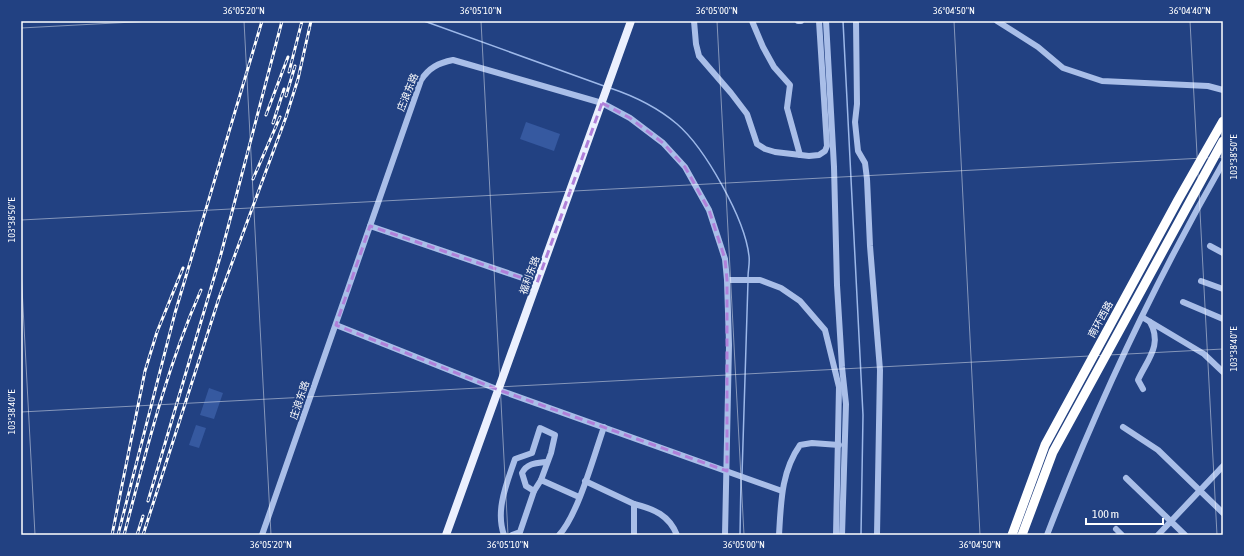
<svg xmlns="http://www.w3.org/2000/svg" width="1244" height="556" font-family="'Asap Condensed','Noto Sans SC',sans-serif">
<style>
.pitch{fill:#3659a0}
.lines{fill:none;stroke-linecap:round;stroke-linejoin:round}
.stream{stroke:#9db8e9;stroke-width:1.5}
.minor{stroke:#a9bee8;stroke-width:6}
.major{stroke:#ebf0fe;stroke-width:8}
.highway{stroke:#fff;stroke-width:9}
.rail-casing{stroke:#fff;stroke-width:3}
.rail{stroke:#224182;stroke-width:1.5;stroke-dasharray:4.5;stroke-linecap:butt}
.marked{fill:none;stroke:#b080d9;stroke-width:3;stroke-dasharray:8 5;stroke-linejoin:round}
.ticks{fill:none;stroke:#fff;stroke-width:1;stroke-opacity:0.45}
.labels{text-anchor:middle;stroke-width:4;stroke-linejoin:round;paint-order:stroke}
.street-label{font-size:10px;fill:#fff;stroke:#224182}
.neatline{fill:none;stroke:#fff;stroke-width:1.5}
.ticks-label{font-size:10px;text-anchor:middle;fill:#fff}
</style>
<rect width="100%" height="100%" fill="#224182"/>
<g class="pitch">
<path d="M526 122 560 134 554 151 520 139Z"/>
<path d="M209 388 223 393 214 419 200 415Z"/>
<path d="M196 425 206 428 199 448 189 445Z"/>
</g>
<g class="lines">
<g class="stream">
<path d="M424 21 604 86"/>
<path d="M843 21 863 415 861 535"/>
<path d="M610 88C634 96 657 107 677 124 705 148 745 219 749 256 750 263 748 270 748 277"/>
<path d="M742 475 748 281"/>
<path d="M740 535 741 479"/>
</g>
<g class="minor">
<path d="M694 21 696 44 699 56 731 93 747 114 757 144 765 149 775 152 809 156 819 155 825 151 827 146 819 21"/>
<path d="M752 21 763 47 774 67 790 85 787 108 800 155"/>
<path d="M798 21H801"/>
<path d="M826 21 834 167 837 285 842 367 846 404 842 535"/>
<path d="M856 21 857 104 855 122 858 151 865 163 867 179 870 246 880 370 877 535"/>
<path d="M997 21 1038 47 1063 68 1102 81 1208 86 1223 90"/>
<path d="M370 226 537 283"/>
<path d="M1210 246 1223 253"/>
<path d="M727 280H760L781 288 800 301 825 330 839 387 836 535"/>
<path d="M1201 281 1223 289"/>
<path d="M1183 302 1223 319"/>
<path d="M1142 317 1204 354 1223 372"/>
<path d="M336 325 499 390 782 491"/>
<path d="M1143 389 1138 380C1147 360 1163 345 1150 322"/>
<path d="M1123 427 1158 450 1223 513"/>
<path d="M1126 478 1185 535"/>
<path d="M585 481 634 504V535"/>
<path d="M534 491 526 486 522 473C527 463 537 463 546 462"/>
<path d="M634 504C654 509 669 515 677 535"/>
<path d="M1116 529 1122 535"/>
<path d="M262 535 421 80C429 68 438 63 453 60L602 103 630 118 663 143 685 167 709 210 725 259 727 280 729 345 725 535"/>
<path d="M504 535C495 510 507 483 515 459L532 453 540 428 555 435 551 453 541 480"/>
<path d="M512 535 520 532 534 491 541 480 579 497"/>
<path d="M559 535C578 515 594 455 604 427"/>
<path d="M779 535C781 503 781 472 800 445L812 443 839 445"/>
<path d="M1047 535C1096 407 1155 282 1223 163"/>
<path d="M1158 535 1223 466"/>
</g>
<path class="major" d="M446 535 631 21"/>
<g class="highway">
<path d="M1012 535 1045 445 1178 200 1223 121"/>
<path d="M1022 535 1053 452 1223 141"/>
</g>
<g class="rail-casing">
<g id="rail">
<path d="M289 72 302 21"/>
<path d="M286 96 295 66"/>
<path d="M266 115 288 57"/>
<path d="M273 123 284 89"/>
<path d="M253 179 280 117"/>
<path d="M148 501 221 254 282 21"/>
<path d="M112 535 145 371 157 332 183 268"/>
<path d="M118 535 175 313 262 21"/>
<path d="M124 535C146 452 166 369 201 290"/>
<path d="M137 535 143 516"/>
<path d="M143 535 219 298 286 117 298 79 311 21"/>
</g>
</g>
<use href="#rail" class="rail"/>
</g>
<path class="marked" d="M602 103 630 118 663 143 685 167 709 210 725 259 727 280V471L499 390 336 325 370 226 537 283Z"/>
<path class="ticks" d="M244 21 271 535M481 21 508 535M717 21 744 535M954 21 980 535M1190 21 1217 535M21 28 152 21M21 220 1223 157M21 269 35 535M21 412 1223 349"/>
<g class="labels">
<g class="street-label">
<text transform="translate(407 92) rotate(-68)" y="4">庄浪东路</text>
<text transform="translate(529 275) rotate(-70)" y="4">福利东路</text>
<text transform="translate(1100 319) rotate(-61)" y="4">南环西路</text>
<text transform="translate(299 400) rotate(-71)" y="4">庄浪东路</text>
</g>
</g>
<rect width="1244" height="556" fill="none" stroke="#224182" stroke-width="44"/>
<path d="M1086 518v6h77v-6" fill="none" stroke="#ffffff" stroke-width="2"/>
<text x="1092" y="518" font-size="12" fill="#ffffff" stroke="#224182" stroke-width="3" paint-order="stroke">100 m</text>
<rect x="22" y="22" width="1200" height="512" class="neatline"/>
<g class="ticks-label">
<text x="244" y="14">36°05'20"N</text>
<text x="481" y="14">36°05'10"N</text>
<text x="717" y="14">36°05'00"N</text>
<text x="954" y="14">36°04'50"N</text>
<text x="1190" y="14">36°04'40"N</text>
<text transform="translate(1233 157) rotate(-90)" y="4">103°38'50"E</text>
<text transform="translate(11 220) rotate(-90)" y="4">103°38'50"E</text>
<text transform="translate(1233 349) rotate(-90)" y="4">103°38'40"E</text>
<text transform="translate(11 412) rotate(-90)" y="4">103°38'40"E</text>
<text x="271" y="548">36°05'20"N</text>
<text x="508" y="548">36°05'10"N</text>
<text x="744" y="548">36°05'00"N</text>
<text x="980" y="548">36°04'50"N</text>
</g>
</svg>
